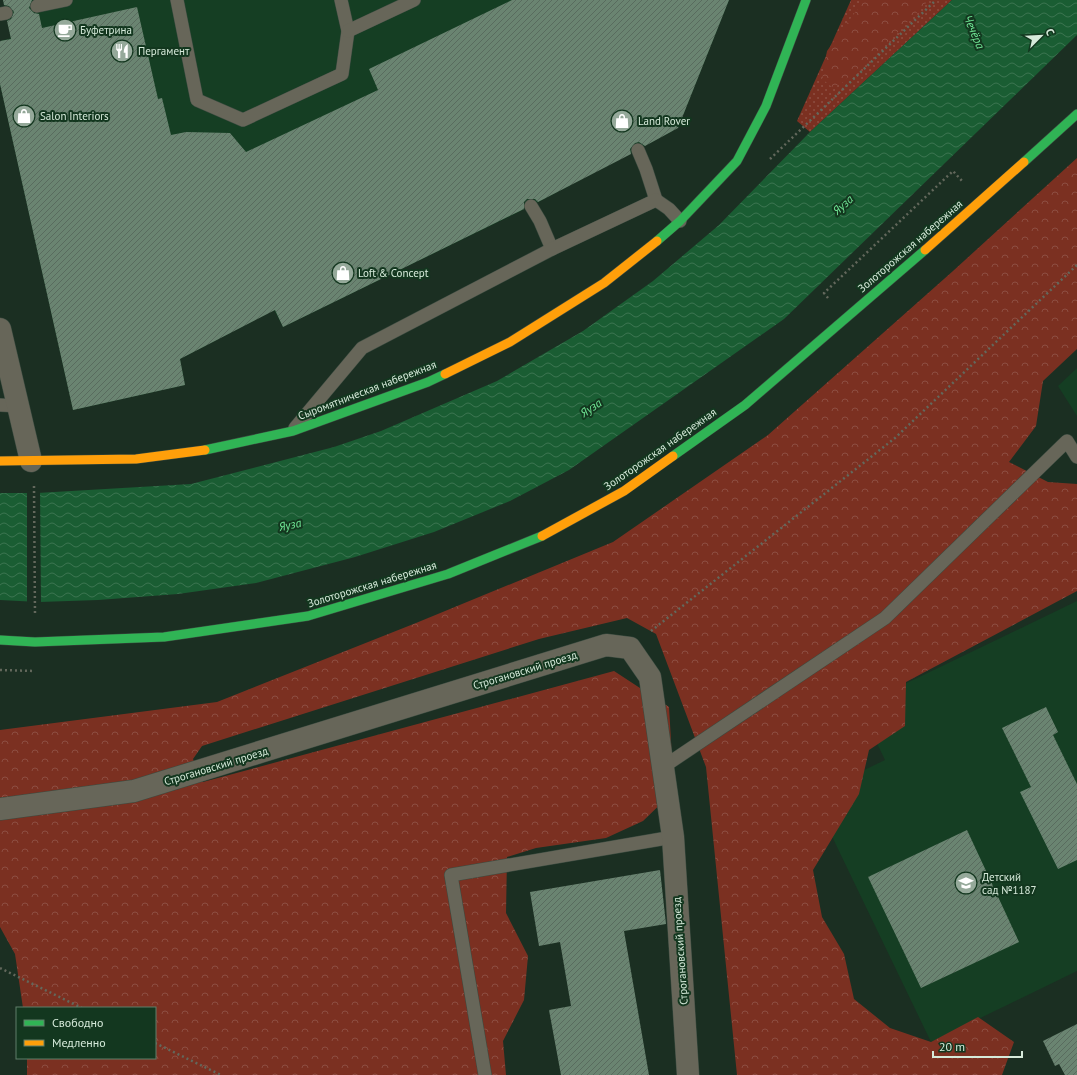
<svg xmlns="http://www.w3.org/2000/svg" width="1077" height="1075" font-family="'PT Sans',sans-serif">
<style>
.built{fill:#153e23}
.grass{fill:url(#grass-dots)}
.forest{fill:url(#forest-crowns)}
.water{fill:url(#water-waves)}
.pier{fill:#1b2f22}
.building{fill:url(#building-hatch)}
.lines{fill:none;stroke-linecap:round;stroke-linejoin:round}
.lane-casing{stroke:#3b4b40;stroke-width:14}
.street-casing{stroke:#3b4b40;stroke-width:23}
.fast-casing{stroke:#3b4b40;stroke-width:10}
.slow-casing{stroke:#3b4b40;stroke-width:10}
.path{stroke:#63685c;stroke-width:2.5;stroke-dasharray:2 3;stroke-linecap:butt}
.lane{stroke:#676659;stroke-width:13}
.street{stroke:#676659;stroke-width:22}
.fast{stroke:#30b455;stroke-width:9}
.slow{stroke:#ff9f0a;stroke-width:9}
.labels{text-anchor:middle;stroke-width:4;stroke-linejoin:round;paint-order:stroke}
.poi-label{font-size:11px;fill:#d6eada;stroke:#13371f;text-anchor:start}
.street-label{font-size:11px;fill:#d6eada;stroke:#13371f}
.water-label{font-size:12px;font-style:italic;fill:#70e695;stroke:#13371f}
</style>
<defs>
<pattern id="grass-dots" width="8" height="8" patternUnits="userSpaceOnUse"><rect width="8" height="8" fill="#7b3021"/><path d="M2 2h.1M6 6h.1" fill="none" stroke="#8d4e41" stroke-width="1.8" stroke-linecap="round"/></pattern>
<pattern id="forest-crowns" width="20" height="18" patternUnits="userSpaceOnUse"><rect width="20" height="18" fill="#7b3021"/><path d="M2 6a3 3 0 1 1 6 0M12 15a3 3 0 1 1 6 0" fill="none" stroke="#8d4e41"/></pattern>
<pattern id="water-waves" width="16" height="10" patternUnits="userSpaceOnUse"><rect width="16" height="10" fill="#1a5d33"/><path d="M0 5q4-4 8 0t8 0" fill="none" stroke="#3b7450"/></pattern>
<pattern id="building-hatch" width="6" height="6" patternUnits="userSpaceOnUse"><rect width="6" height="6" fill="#6a8471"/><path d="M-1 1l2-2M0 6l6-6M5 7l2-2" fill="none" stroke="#596b5e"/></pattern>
</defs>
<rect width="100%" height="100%" fill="#1b2f22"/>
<g class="built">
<path d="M3 0H729L678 128 531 206 283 327 274 310 180 359 185 385 73 410 0 84V41L11 38Z"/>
<path d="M1077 368V416L1058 386Z"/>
<path d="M1077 601V971L931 1042 812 795 885 760 859 706Z"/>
</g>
<path class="grass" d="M851 0H952L810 132 797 121Z"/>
<g class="forest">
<path d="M864 0H929L891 39 842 83 832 87 822 79 827 51Z"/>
<path d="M1077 158V349L1043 381 1036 426 1009 462 1048 482 1077 484V591L906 682 905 726 869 750 859 794 813 870 822 917 844 954 854 999 890 1028 931 1042 978 1017 1014 1042 1002 1075H737L706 767 656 634 627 618 539 639 202 746 193 759 203 782 614 671 669 707 674 791 643 821 606 838 536 848 507 857 506 913 528 956 524 1000 503 1041 506 1075H27V1058H155V1008H23L15 954 0 927V730L217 702 416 623 613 542 768 435 953 271Z"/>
</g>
<path class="water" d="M952 0H1077V35L784 319 569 470 510 501 434 532 355 557 256 583 178 594 98 600 39 602 0 600V493H37L191 484 334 447 381 431 497 381 583 331 653 281 719 225 810 132Z"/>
<path class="pier" d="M40 490 41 604 27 603V491Z"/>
<g class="building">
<path d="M3 0H32L29 8 34 13 39 14 42 28 137 7 158 99 162 98 171 135 186 132 230 133 246 152 378 90 369 69 512 0H729L678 128 645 146 639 142 635 143 630 149 631 154 538 202 535 199H527L524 202V209L283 327 275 310 180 359 185 385 73 410 0 84V41L11 39 7 21 11 19 14 12 9 6 4 5Z"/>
<path d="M1046 707 1058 732 1053 735 1077 784V860L1058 869 1020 792 1031 787 1002 728Z"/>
<path d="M967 830 1019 942 921 988 868 877Z"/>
<path d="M660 870 666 924 624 931 649 1075H561L549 1010 571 1006 560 942 539 946 530 892Z"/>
<path d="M1077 1024V1075H1065L1059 1064 1055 1066 1043 1041Z"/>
</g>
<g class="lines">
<g class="lane-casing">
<g id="lane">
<path d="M177 0 197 100 243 120 342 74 348 31 341 0"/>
<path d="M37 6 66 0"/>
<path d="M0 14 6 13"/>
<path d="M348 31 414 0"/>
<path d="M638 150 646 169 656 200"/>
<path d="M531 206 540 221 552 249"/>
<path d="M0 405 19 406"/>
<path d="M295 428 362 348 552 249 656 200 669 209 680 221"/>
<path d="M663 767 885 618 1067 441 1077 457"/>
<path d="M485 1075 451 875 673 837"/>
</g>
</g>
<g class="street-casing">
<g id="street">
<path d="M0 329 31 461"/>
<path d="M0 809 134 791 606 645 630 648 650 677 673 837 688 1075"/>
</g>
</g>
<g class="fast-casing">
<g id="fast">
<path d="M1024 162 1077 114"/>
<path d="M657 241 680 221 737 161 766 106 806 0"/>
<path d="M205 450 293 431 428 382 445 374"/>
<path d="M673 456 745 405 925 250"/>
<path d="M0 640 35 642 164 637 308 616 448 574 542 536"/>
</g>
</g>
<g class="slow-casing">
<g id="slow">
<path d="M925 250 1024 162"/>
<path d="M445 374 510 342 604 283 657 241"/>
<path d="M0 461 136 459 205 450"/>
<path d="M542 536 624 491 673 456"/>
</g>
</g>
<g class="path">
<path d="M770 159 936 0"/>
<path d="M828 298 824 293 953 171 962 181"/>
<path d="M34 486 35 615"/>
<path d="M651 631 895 438 1077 265"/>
<path d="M0 670 35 671"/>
<path d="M0 968 82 1008"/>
<path d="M155 1043 221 1075"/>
</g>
<use href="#lane" class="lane"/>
<use href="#street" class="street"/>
<use href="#fast" class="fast"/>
<use href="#slow" class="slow"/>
</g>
<defs>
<g id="cafe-disc" transform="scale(1.15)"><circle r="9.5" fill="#95a99a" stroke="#13371f"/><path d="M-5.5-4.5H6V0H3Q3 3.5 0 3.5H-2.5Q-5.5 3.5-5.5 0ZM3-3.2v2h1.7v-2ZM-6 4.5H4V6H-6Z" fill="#fff"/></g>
<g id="restaurant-disc" transform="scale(1.15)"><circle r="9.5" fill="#95a99a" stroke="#13371f"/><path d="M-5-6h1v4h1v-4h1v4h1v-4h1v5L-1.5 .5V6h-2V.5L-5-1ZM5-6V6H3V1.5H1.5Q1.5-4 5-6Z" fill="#fff"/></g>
<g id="shop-disc" transform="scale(1.15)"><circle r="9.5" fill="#95a99a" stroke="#13371f"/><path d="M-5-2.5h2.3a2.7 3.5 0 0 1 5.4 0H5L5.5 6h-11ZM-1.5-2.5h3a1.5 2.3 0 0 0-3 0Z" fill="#fff"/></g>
<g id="school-disc" transform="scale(1.15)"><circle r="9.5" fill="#95a99a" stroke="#13371f"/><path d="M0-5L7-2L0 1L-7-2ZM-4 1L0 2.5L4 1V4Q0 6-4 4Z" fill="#fff"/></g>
</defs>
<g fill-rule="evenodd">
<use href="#cafe-disc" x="65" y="30"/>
<use href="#restaurant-disc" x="122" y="51"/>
<use href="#shop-disc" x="24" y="116"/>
<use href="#shop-disc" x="622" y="121"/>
<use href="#shop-disc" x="343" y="273"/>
<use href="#school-disc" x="966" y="883"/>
</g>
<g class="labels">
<g class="poi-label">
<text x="80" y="34">Буфетрина</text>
<text x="138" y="55">Пергамент</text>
<text x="40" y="120">Salon Interiors</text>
<text x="638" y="125">Land Rover</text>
<text x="358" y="277">Loft &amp; Concept</text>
<text x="982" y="881">Детский<tspan x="982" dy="13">сад №1187</tspan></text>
</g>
<g class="street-label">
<text transform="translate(910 246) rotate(-41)" y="4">Золоторожская набережная</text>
<text transform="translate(367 390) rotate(-21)" y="4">Сыромятническая набережная</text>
<text transform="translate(660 449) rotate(-35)" y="4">Золоторожская набережная</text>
<text transform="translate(372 584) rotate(-17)" y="4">Золоторожская набережная</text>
<text transform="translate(525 670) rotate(-17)" y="4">Строгановский проезд</text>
<text transform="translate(216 766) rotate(-17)" y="4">Строгановский проезд</text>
<text transform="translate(680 951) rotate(-94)" y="4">Строгановский проезд</text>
</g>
<g class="water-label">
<text transform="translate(974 32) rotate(67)" y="4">Чечёра</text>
<text transform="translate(843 205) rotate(-42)" y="4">Яуза</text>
<text transform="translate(591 408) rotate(-34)" y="4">Яуза</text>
<text transform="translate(290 525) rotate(-12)" y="4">Яуза</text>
</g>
</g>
<rect x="16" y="1007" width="140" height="52" fill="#13371f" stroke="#617f6a"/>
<rect x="24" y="1020" width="20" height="6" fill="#30b455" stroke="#617f6a"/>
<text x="52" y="1027" font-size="12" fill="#d6eada">Свободно</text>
<rect x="24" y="1040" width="20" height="6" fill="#ff9f0a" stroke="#617f6a"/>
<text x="52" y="1047" font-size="12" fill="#d6eada">Медленно</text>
<g transform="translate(1041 36) rotate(66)" stroke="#13371f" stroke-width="3" paint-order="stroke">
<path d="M0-3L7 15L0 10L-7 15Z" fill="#d6eada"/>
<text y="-6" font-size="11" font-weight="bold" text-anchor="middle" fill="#d6eada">С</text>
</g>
<path d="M933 1051v6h89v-6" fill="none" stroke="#d6eada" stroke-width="2"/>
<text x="939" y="1051" font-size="12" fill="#d6eada" stroke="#13371f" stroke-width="3" paint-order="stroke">20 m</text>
</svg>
